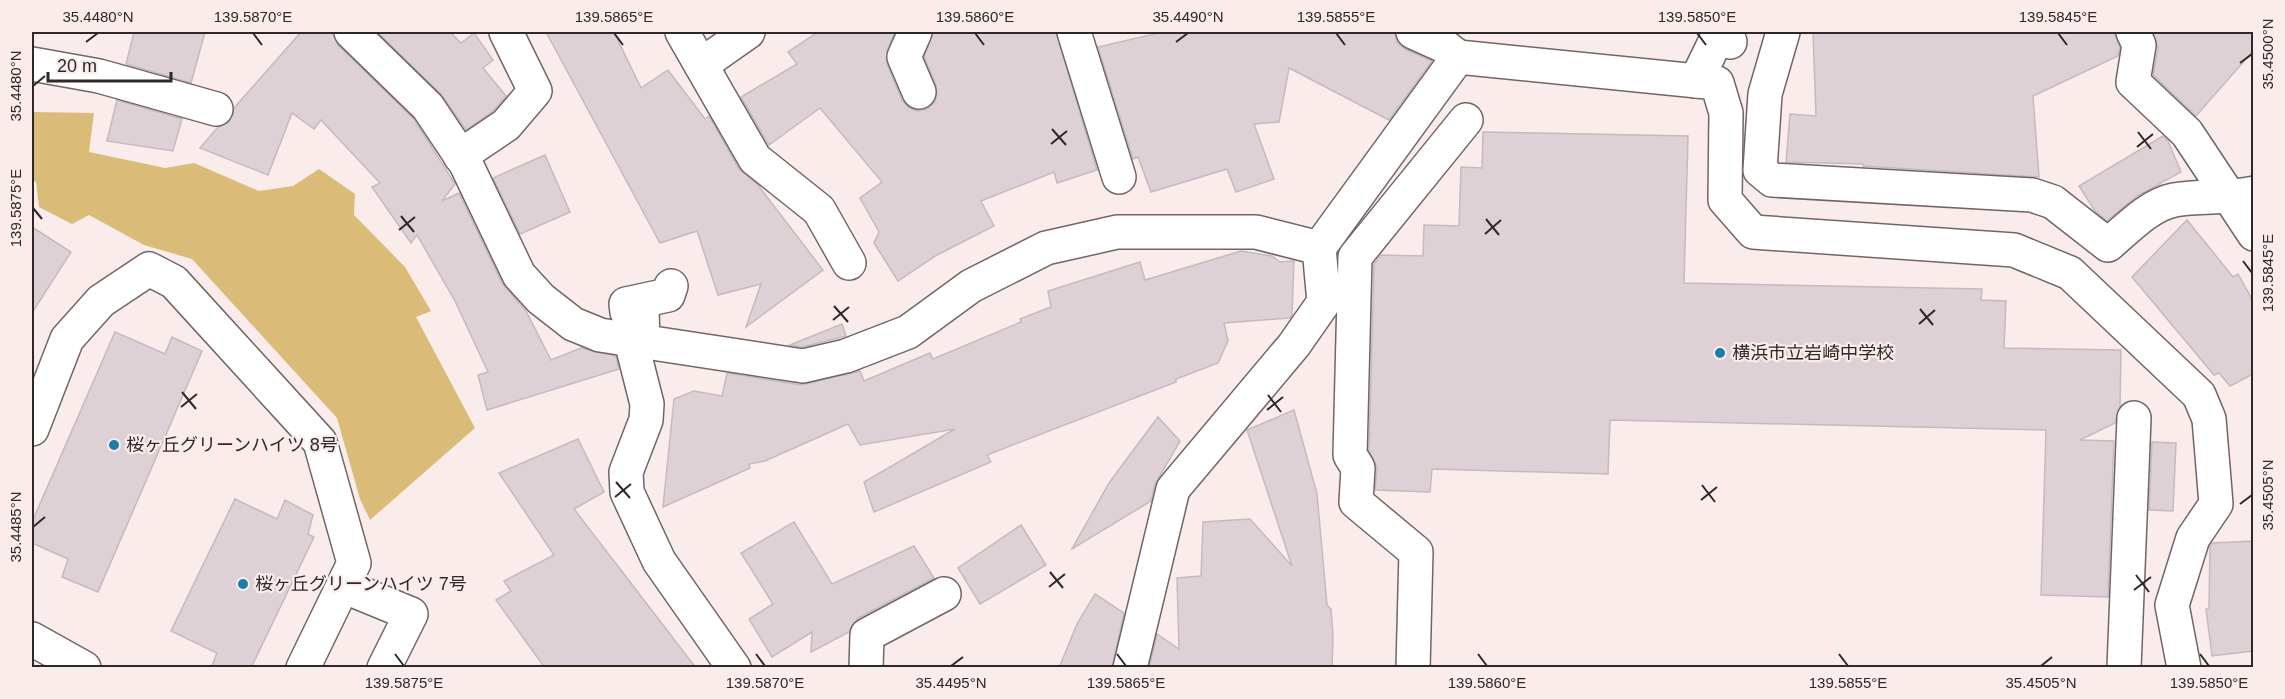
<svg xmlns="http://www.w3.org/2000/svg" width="2285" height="699" font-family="Arial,'Noto Sans JP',sans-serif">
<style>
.forest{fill:#dabb77}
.building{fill:#ded1d5;stroke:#c6babe;stroke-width:1.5}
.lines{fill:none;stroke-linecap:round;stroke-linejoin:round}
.minor-casing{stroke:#726665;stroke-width:36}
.minor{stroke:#fff;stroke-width:33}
.ticks{fill:none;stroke:#2e2928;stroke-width:2}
.poi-dot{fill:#1c7da9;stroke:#f9ecea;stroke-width:2}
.labels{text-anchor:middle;stroke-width:4.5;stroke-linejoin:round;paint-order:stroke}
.poi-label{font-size:18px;fill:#2e2928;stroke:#f9ecea;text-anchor:start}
.neatline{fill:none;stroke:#2e2928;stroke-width:2}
.ticks-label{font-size:15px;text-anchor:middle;fill:#2e2928}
</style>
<rect width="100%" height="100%" fill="#f9ecea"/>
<path class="forest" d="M32 112 94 113 89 152 165 168 194 163 259 191 293 186 319 169 355 194 354 215 405 267 431 311 416 317 475 428 370 520 360 499 337 418 192 259 144 245 89 215 72 224 39 207 36 182 32 179Z"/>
<g class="building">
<path d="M134 32H205L191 83 126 64Z"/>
<path d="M301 32H333L338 45 414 119 455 184 442 201 459 193 502 283 526 311 551 360 581 348 616 356 619 369 487 410 478 375 488 372 455 301 417 235 411 243 372 187 380 183 321 120 314 129 292 113 268 175 200 148 218 127 229 122 234 108Z"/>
<path d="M377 32H450L461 43 474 33 493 60 483 68 506 96 493 111 466 130 441 94Z"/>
<path d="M546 32H614L641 88 668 70 705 119 709 116 739 169 757 184 823 270 746 327 761 284 718 295 697 231 660 243Z"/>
<path d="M818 32H895L887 50V64L902 100 908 107 917 111 927 109 934 103 937 95 936 85 924 57 933 32H1056L1097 170 1057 183 1054 172 981 201 994 226 937 255 898 281 874 243 879 232 860 198 882 182 820 108 769 145 741 97 797 64 788 52Z"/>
<path d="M1163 32H1395L1397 42 1405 49 1432 61 1389 120 1289 68 1279 122 1254 124 1274 179 1236 192 1227 169 1151 192 1138 157 1133 159 1098 47Z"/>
<path d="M1813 32H2114L2120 48 2118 56 2033 96 2039 177 1863 166V164L1786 162 1790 114 1816 116Z"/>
<path d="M2153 32H2253V51L2196 116 2153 75 2158 48Z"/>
<path d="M117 100 182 119 173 151 107 141Z"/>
<path d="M1483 132 1688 136 1684 283 1982 289 1981 300 2006 301 2004 348 2121 350 2120 407 2115 423 2080 440 2114 441 2108 597 2041 595 2046 430 1610 420 1608 474 1432 469 1430 492 1375 490 1377 468 1369 450 1374 264 1381 255 1423 256 1424 225 1459 226 1461 167 1482 168Z"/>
<path d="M2163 136 2168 141 2181 172 2137 196 2107 221 2095 211 2079 186Z"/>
<path d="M545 155 570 212 520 234 493 178Z"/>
<path d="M2187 220 2233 277 2238 274 2253 301V374L2230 386 2219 373 2214 375 2132 277Z"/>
<path d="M32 227 71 252 32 313Z"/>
<path d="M1241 251 1272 256 1280 262 1294 261 1292 315 1290 318 1224 323 1228 341 1218 363 1176 379V382L987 455 991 462 874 512 864 482 955 429 860 445 848 424 765 461 749 464 750 468 663 507 674 399 694 391 722 396 727 373 801 385 860 371 864 381 930 353 933 359 1021 322 1020 319 1051 307 1048 291 1140 262 1145 280Z"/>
<path d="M842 324 846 336 802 347 790 345Z"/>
<path d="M115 332 165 354 172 337 202 351 98 592 62 577 68 559 32 543V522Z"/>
<path d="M1294 410 1317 494 1327 605 1331 609 1333 636 1332 668H1149L1157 634 1179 649 1177 578 1201 576 1203 522 1250 519 1292 566 1247 430Z"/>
<path d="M1158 417 1180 441 1155 484 1151 501 1072 549 1109 483Z"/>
<path d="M578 439 604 492 574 509 696 668H545L496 600 511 591 504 581 554 555 499 473Z"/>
<path d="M2152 442 2176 443 2173 511 2149 510Z"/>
<path d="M235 499 277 519 285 500 313 515 308 534 314 537 251 668H211L217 653 171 631Z"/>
<path d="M794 522 832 584 914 546 934 578 858 618 849 632 811 652 812 632 772 657 749 619 773 604 741 553Z"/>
<path d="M1021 525 1046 565 980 604 958 568Z"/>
<path d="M2253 541V651L2212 656 2206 609 2209 608 2210 546 2212 543Z"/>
<path d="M1095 594 1124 613 1112 668H1059L1077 624Z"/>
</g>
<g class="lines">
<g class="minor-casing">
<g id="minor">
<path d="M351 32 428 107 466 164 519 275 541 299 573 324 600 335 803 366 846 356 908 332 971 286 1046 248 1117 232H1256L1319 248"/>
<path d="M682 32 755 159 819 210 849 263"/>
<path d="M915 32 904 57 919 92"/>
<path d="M1074 32 1119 177"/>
<path d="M1413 32 1444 46 1458 57"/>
<path d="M1783 32 1765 94 1760 170 1772 180 2032 195 2053 202 2108 245C2127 229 2149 205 2174 200 2200 195 2227 199 2254 193"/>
<path d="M2133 32 2139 45 2133 82 2187 133 2254 234"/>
<path d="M32 64 99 76 216 109"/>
<path d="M701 65 748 32"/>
<path d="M1696 81 1716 40 1730 42"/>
<path d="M460 156 506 125 535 91 506 32"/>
<path d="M631 341 647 404 646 420 626 472 627 492 659 561 734 668"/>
<path d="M643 343 642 309 627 312 626 304 668 295 671 286"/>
<path d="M32 429 67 339 101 301 149 269 174 282 320 442 354 563 303 668"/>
<path d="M343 586 411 614 384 668"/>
<path d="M32 639 84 668"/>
<path d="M866 668 867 635 944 594"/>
<path d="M1130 668 1173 489 1294 345 1324 302 1319 248 1458 57 1717 83 1726 113 1725 200 1753 232 2014 250 2070 273 2199 395 2209 419 2216 504 2193 538 2172 605 2184 668"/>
<path d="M1413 668 1416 552 1356 502 1358 468 1350 455 1355 257 1466 120"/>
<path d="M2124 668 2134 418"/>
</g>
</g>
<use href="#minor" class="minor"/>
</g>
<path class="ticks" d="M253 33 262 45M614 33 623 45M975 33 984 45M1336 33 1345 45M1697 33 1706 45M2058 33 2067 45M86 42 98 33M1176 42 1188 33M2240 63 2252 54M33 86 45 76M1052 129 1066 145M2138 132 2151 149M1051 144 1067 131M2137 147 2153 134M33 208 42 219M401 216 414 232M1486 219 1499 235M399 230 415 217M1485 234 1501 220M2243 261 2252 273M834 306 848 322M1920 309 1933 325M833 320 849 307M1919 324 1935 310M182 392 196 409M1268 395 1281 412M181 407 197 394M1267 410 1283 397M616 482 630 498M1702 485 1715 502M615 497 631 484M1701 500 1717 487M2240 504 2252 495M33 527 45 517M1050 572 1063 588M2136 575 2149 592M1049 587 1065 574M2134 590 2151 577M395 654 404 666M756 654 765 666M1117 654 1126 666M1478 654 1487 666M1839 654 1848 666M2200 654 2209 666M951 666 963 657M2041 666 2052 657"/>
<g class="poi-dot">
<circle cx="1720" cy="353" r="6"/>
<circle cx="114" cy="445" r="6"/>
<circle cx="243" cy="584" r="6"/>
</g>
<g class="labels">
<g class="poi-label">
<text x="1732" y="359">横浜市立岩崎中学校</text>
<text x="126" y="451">桜ヶ丘グリーンハイツ 8号</text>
<text x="255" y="590">桜ヶ丘グリーンハイツ 7号</text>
</g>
</g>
<rect width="2285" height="699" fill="none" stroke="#f9ecea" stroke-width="66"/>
<path d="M48 72v9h123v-9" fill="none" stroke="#2e2928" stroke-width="3"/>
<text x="57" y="72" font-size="18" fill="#2e2928" stroke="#f9ecea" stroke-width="4.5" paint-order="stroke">20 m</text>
<rect x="33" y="33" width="2219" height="633" class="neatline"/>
<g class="ticks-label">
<text x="98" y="22">35.4480°N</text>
<text x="253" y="22">139.5870°E</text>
<text x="614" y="22">139.5865°E</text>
<text x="975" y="22">139.5860°E</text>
<text x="1188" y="22">35.4490°N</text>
<text x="1336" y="22">139.5855°E</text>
<text x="1697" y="22">139.5850°E</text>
<text x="2058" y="22">139.5845°E</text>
<text transform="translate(2268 54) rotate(-90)" y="5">35.4500°N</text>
<text transform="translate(16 86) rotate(-90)" y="5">35.4480°N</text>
<text transform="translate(16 208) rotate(-90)" y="5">139.5875°E</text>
<text transform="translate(2268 273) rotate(-90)" y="5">139.5845°E</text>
<text transform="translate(2268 495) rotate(-90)" y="5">35.4505°N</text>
<text transform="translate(16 527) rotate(-90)" y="5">35.4485°N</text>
<text x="404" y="688">139.5875°E</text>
<text x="765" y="688">139.5870°E</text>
<text x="951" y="688">35.4495°N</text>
<text x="1126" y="688">139.5865°E</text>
<text x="1487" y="688">139.5860°E</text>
<text x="1848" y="688">139.5855°E</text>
<text x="2041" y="688">35.4505°N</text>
<text x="2209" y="688">139.5850°E</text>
</g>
</svg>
